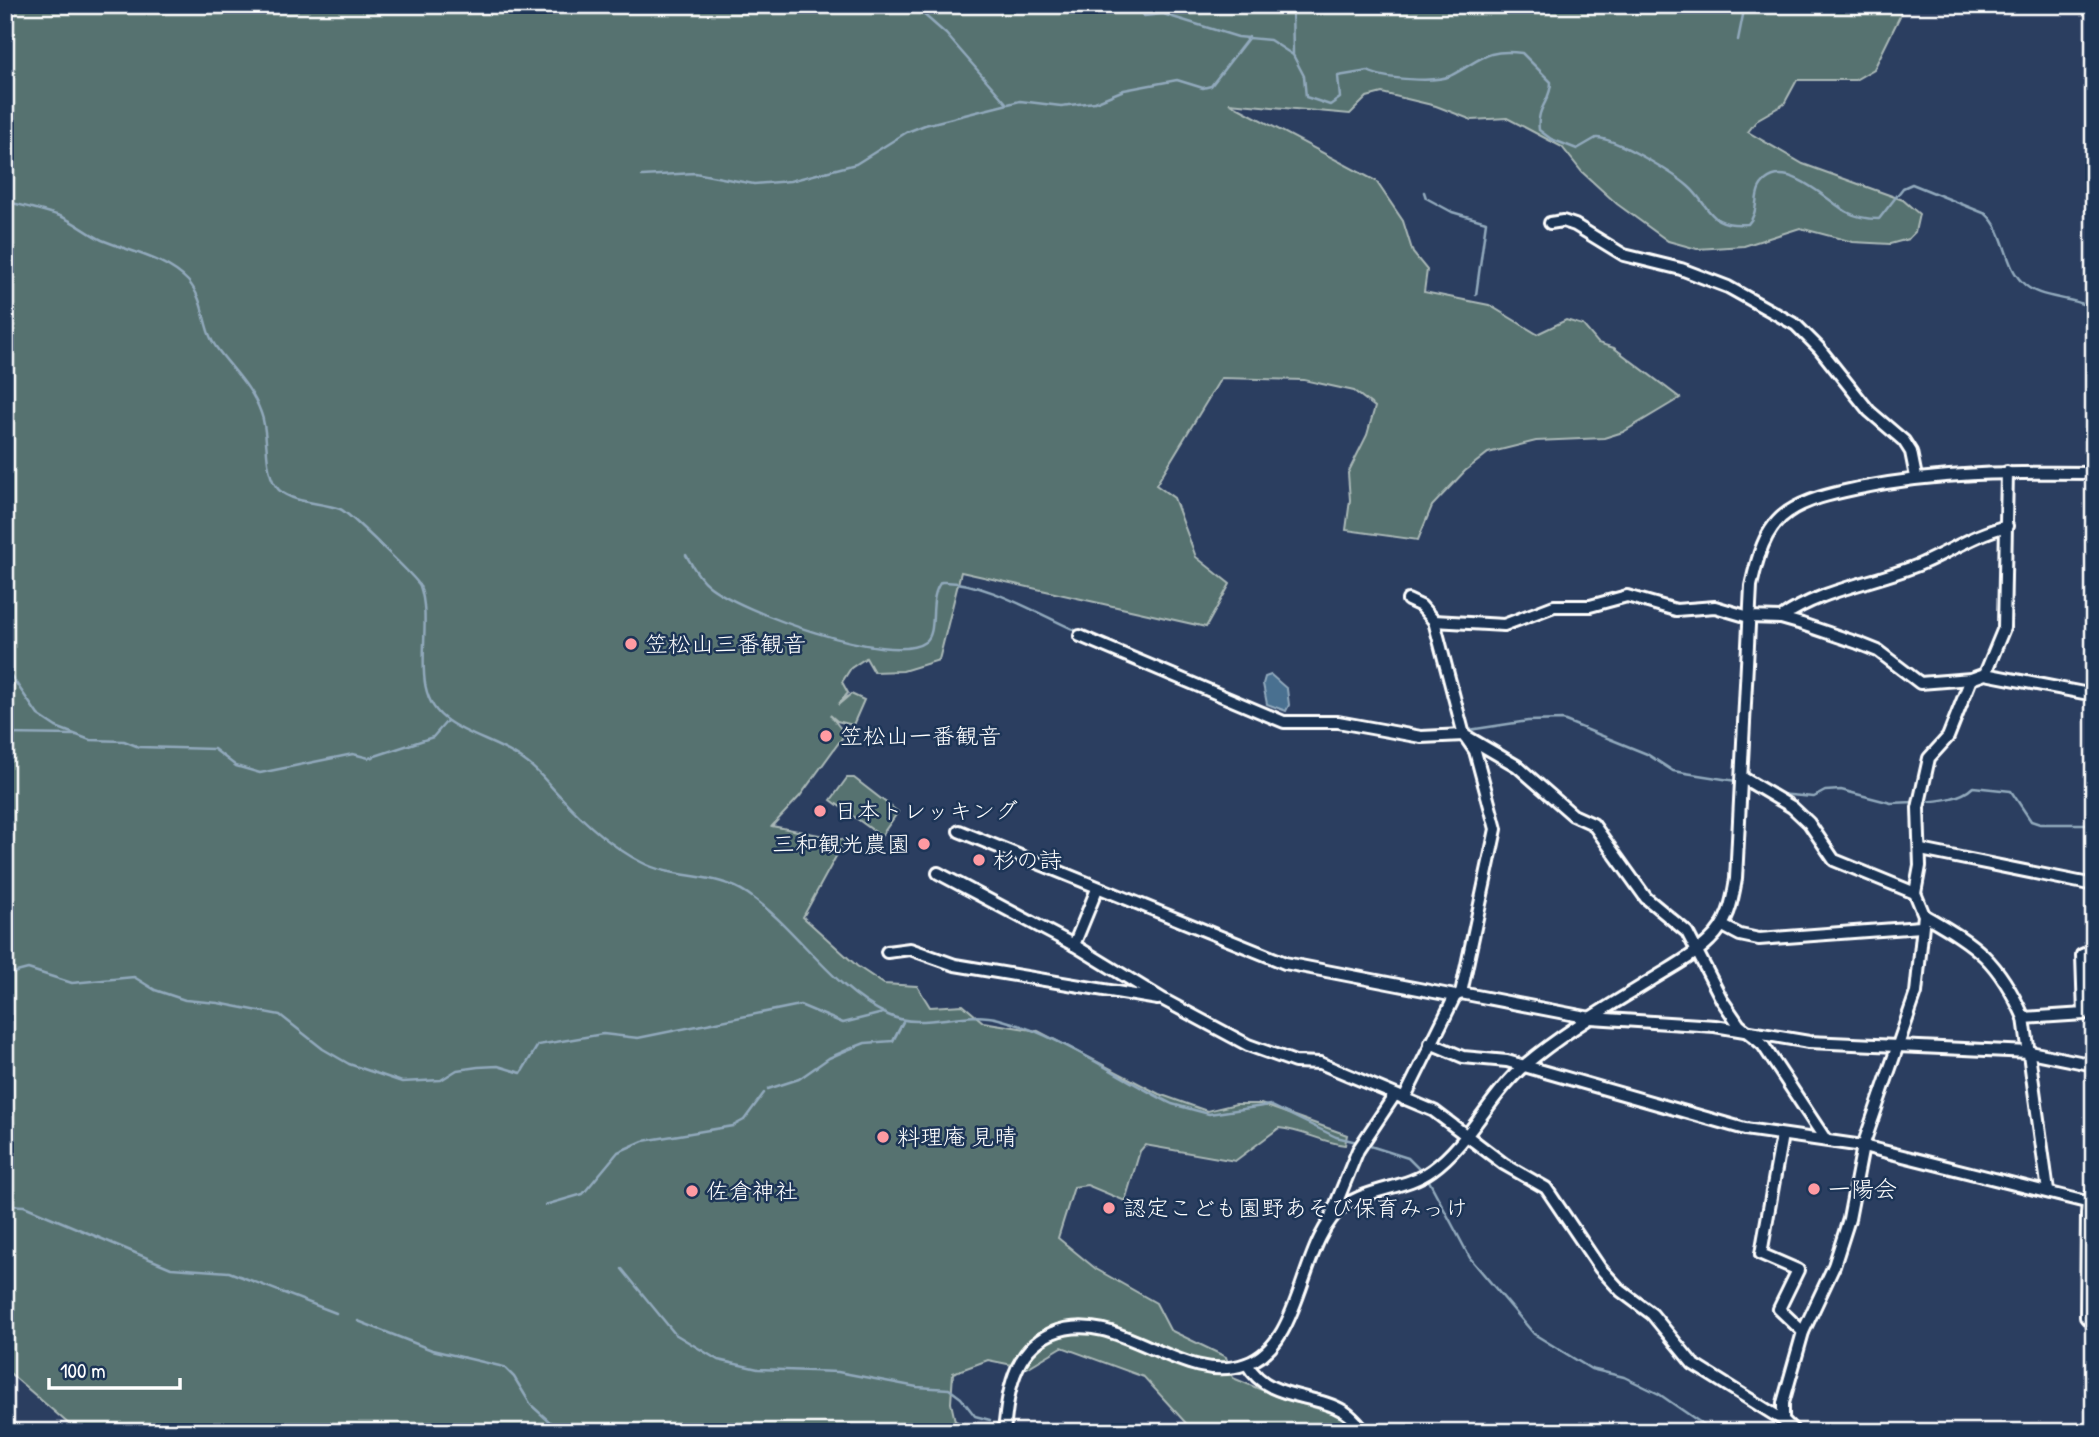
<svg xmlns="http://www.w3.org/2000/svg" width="2099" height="1437" font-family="'Patrick Hand','Klee One',sans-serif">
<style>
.green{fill:#56726f;stroke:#aab8b7;stroke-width:2}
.water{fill:#486f90;stroke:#91a9bc;stroke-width:2}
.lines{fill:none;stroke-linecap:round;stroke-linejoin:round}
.stream{stroke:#91a9bc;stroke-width:2.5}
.minor-casing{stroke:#fff;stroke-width:16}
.minor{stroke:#1d3557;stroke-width:10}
.poi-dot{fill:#ff9aa2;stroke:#1d3557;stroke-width:2.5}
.labels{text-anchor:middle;stroke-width:5;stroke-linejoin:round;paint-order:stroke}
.poi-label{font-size:23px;fill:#fff;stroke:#1d3557;text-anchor:start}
</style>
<rect width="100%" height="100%" fill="#2b3e60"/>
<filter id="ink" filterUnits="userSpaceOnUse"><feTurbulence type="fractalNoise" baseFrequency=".0143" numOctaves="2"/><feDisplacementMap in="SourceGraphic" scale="14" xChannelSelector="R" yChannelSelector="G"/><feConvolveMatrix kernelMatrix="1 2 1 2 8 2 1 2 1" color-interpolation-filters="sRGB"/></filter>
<g filter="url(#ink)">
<g class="green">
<path d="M5 5H1901L1900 16 1874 69 1855 80H1797L1784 104 1758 119 1748 132 1803 164 1903 200 1919 214 1915 232 1908 239 1890 244 1853 242 1800 228 1744 246 1697 249 1668 241 1617 204 1582 172 1562 147 1507 118 1472 120 1436 106 1382 93 1367 97 1350 114 1229 103 1376 181 1403 221 1413 253 1427 270 1424 292 1489 305 1537 334 1566 320 1583 325 1598 343 1614 348 1680 398 1623 432 1604 438 1536 441 1488 453 1465 471 1432 506 1418 540 1346 530 1350 500 1348 473 1367 435 1375 407 1354 391 1304 380 1221 378 1156 485 1174 498 1196 557 1230 584 1206 627 961 572 939 660 903 671 874 672 866 658 851 668 842 682 848 693 838 705 851 694 864 700 853 725 837 721 830 715 845 734 800 796 772 826 845 840 803 917 857 966 884 984 917 986 930 1007 963 1005 983 1022 1038 1031 1159 1094 1207 1111 1236 1104H1261L1347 1135 1345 1145C1321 1142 1303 1130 1279 1128L1235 1161 1145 1145 1140 1151 1125 1201 1087 1185 1074 1187 1058 1238 1096 1269 1156 1303 1170 1330 1226 1357 1233 1378 1281 1398 1347 1417 1359 1432H1194L1144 1377 1062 1347 1027 1368 988 1360 953 1373 951 1403 955 1421 987 1432H78L5 1369Z"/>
<path d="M847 778H854L898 812 881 836 831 800Z"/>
</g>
<path class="water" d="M1271 675 1287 689 1289 705 1286 711 1267 704 1263 684 1265 677Z"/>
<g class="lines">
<g class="stream">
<path d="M913 5 946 34 1007 104"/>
<path d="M1139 5 1144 16 1163 14 1238 37 1270 40 1293 55 1304 76 1306 97 1330 105 1340 98 1338 76 1368 71C1382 79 1435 83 1450 76 1480 61 1485 48 1522 53L1551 82C1551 102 1536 106 1539 130L1551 139 1577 149 1596 138C1614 137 1673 173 1688 186 1712 207 1706 227 1748 224 1761 211 1751 191 1766 180 1789 161 1828 201 1847 212 1858 218 1868 219 1879 219L1903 188 1912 184 1986 214C2006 232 2004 264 2022 282 2039 301 2073 295 2094 310"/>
<path d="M1292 5 1293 54"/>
<path d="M1738 40 1745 5"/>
<path d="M642 176 695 173 754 184 790 181 856 164 907 132 925 125 1020 101 1061 106 1095 102 1124 90 1177 80 1203 88 1211 86 1249 37"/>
<path d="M1424 192 1426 198 1452 212 1486 222 1476 295"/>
<path d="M5 201C23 206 42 210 60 216 75 222 87 233 102 240 131 252 166 258 188 281 206 301 202 329 216 347 231 368 252 387 261 413 270 435 262 473 279 490 295 504 322 502 340 509 348 512 418 580 420 586 435 630 405 693 448 721 472 738 503 744 526 762 540 772 548 784 560 796 582 820 612 847 641 862 674 880 717 872 748 894 798 929 831 988 888 1015 922 1031 963 1009 999 1019 1060 1035 1116 1076 1172 1104L1209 1114 1270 1105 1336 1137 1357 1142"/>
<path d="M686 555C692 565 698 577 708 585 739 611 892 667 925 642 939 632 927 599 941 582 983 580 1040 615 1079 632"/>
<path d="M5 667 38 715 56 727 90 740 124 741 139 747 214 749 236 766 260 773 353 754 369 758 433 737 447 721"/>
<path d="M1469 730 1528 721 1563 720 1647 754 1673 771 1736 781"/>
<path d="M5 734 76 735"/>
<path d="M1778 794 1814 797 1825 791 1841 790 1891 803 1915 802"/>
<path d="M1921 802C1938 801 1961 799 1973 787L2011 791 2031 821 2040 824H2094"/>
<path d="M5 975 28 969 72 983 134 977 155 990 185 1000 218 1003 280 1015 323 1049 349 1064 402 1082 441 1080 457 1070 478 1067 498 1066 521 1073 538 1045 603 1034 638 1038 800 1005 843 1023 883 1013"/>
<path d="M768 1089 799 1079 829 1058 847 1050 865 1043 893 1041 903 1022"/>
<path d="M1367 1145 1408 1158 1422 1172"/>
<path d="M1427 1177 1470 1258 1534 1334 1591 1369 1624 1377 1659 1394 1714 1432"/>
<path d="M5 1205 24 1206 171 1268 229 1272 336 1313"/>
<path d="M545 1205 583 1194 618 1152 643 1141 733 1126 744 1120 764 1093"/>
<path d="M622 1269 675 1334 718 1360 758 1369 838 1372 917 1387 949 1389 961 1398 975 1416 990 1420"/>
<path d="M358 1321 432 1350 504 1367 514 1377 531 1405 561 1432"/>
</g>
<g class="minor-casing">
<g id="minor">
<path d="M1550 223 1563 221 1575 225 1624 255 1681 269 1728 287 1796 325 1819 348 1869 411 1904 441 1911 452 1916 477"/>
<path d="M1408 600 1421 606 1434 621 1464 735 1475 751 1496 829 1461 993"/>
<path d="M1781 618C1823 588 1877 583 1923 563 1952 550 1976 534 2007 526"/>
<path d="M1434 621 1504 625 1554 606H1590L1627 596 1676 610 1715 607 1749 617 1781 618 1802 624 1858 643 1878 651 1920 683 1971 679 1985 674 2094 695"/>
<path d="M1080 636 1284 722H1338L1421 737 1464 735 1517 766 1573 815 1593 824 1646 898 1687 932 1722 1000 1739 1025 1763 1045 1825 1139"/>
<path d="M1985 674 2004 628 2007 472"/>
<path d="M1743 778 1792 807 1809 823 1834 860 1915 893"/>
<path d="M959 831 1285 963 1455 996 1461 993 1591 1018 1715 1026 1809 1042 2030 1052 2094 1065"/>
<path d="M1921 850 2094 885"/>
<path d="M938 873 1074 945 1164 1000 1248 1045 1295 1062 1320 1063 1434 1111 1504 1164 1546 1188 1600 1268 1621 1291 1652 1314 1693 1364 1783 1420 1795 1432"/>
<path d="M1924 915C1978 946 1998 960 2024 1018L2048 1191"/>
<path d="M1723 926 1740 935 1759 939 1921 927"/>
<path d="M1074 945 1097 889"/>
<path d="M887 952 910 949 955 965 1158 999"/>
<path d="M2024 1018 2084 1014 2082 955 2094 950"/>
<path d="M1430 1043 1463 1057 1507 1061 1745 1129 1863 1146 2094 1204"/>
<path d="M1404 1099 1455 996"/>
<path d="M1782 1135 1761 1254 1798 1270 1779 1309 1803 1332"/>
<path d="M2094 1190 2088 1202 2087 1214 2086 1317 2094 1326"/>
<path d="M1331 1216 1358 1150 1394 1096"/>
<path d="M1247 1364C1268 1401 1313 1392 1345 1412 1353 1417 1359 1425 1365 1432"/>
<path d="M1783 1420V1403L1803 1332 1834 1266 1849 1219 1863 1146 1916 993 1924 915 1915 893 1920 866 1918 808 1929 758 1948 737 1971 679"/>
<path d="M1004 1432C1008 1393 1012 1351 1052 1333 1118 1305 1180 1388 1246 1364 1305 1343 1298 1241 1344 1206 1371 1187 1406 1189 1432 1170 1470 1143 1490 1094 1526 1064 1565 1031 1610 1006 1653 979 1672 967 1694 956 1710 940 1728 923 1732 903 1736 879L1751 586C1757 559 1764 528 1788 512 1809 498 1836 493 1859 488 1939 472 2012 472 2094 473"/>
</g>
</g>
<use href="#minor" class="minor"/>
</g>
</g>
<g class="poi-dot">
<circle cx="631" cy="644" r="7"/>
<circle cx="826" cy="736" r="7"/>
<circle cx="820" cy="811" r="7"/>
<circle cx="924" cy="844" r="7"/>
<circle cx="979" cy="860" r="7"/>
<circle cx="883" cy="1137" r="7"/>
<circle cx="1814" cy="1189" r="7"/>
<circle cx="692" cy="1191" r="7"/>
<circle cx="1109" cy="1208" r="7"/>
</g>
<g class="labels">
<g class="poi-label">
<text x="645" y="652">笠松山三番観音</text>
<text x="840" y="744">笠松山一番観音</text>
<text x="834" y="819">日本トレッキング</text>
<text x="910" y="852" text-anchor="end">三和観光農園</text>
<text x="993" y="868">杉の詩</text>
<text x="897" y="1145">料理庵 見晴</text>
<text x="1828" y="1197">一陽会</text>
<text x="706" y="1199">佐倉神社</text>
<text x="1123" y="1216">認定こども園野あそび保育みっけ</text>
</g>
</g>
<rect width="2099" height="1437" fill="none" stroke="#1d3557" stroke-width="28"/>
<rect x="14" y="14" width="2071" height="1409" fill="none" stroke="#fff" stroke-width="2.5" filter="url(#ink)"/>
<path d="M49 1378v10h131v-10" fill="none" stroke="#ffffff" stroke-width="3.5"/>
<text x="60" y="1378" font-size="21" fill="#ffffff" stroke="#1d3557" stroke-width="5" paint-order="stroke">100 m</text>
</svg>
